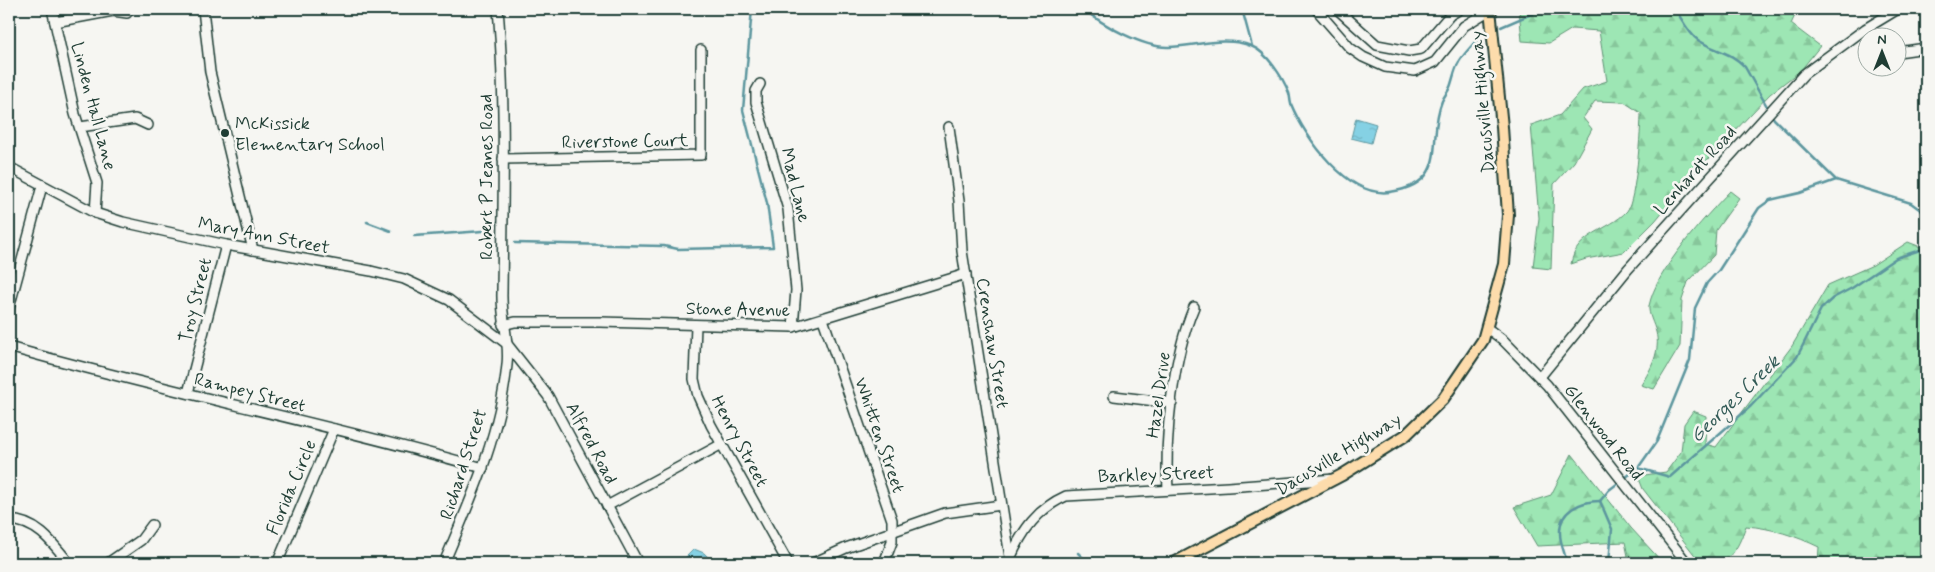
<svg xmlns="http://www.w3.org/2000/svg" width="1935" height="572" font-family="Mynerve,sans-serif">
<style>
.forest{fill:url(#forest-firs);stroke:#5e9274}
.water{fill:url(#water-ripples);stroke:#5c969e}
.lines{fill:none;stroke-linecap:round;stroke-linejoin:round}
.stream{stroke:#5c969e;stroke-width:2.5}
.minor-casing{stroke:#1f3d34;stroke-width:12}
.major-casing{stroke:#1f3d34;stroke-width:14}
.minor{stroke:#f6f6f2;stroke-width:9}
.major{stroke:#fddcac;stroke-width:10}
.poi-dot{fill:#1f3d34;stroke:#f6f6f2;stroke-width:2}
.labels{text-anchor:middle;stroke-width:5;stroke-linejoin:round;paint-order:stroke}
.street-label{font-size:18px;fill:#1f3d34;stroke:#f6f6f2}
.poi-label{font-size:18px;fill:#1f3d34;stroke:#f6f6f2;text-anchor:start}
.water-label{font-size:19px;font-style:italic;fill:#335b57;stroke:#f6f6f2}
</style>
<defs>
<pattern id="forest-firs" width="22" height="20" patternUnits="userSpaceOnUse" patternTransform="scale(1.25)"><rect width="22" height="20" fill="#9de6b4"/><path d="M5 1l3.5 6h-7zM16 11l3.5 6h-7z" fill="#87c69b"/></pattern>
<pattern id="water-ripples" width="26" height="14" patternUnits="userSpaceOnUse" patternTransform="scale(1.25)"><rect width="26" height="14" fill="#85d1e4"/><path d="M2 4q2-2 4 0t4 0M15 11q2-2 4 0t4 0" fill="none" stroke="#72b4c4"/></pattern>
</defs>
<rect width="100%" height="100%" fill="#f6f6f2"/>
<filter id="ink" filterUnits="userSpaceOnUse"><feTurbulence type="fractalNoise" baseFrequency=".02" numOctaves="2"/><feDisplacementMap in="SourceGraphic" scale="10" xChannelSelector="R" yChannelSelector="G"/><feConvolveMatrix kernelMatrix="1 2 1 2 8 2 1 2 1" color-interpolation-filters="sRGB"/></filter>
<g filter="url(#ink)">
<g class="forest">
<path d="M1519 9H1798L1791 24 1820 46 1801 70 1770 94 1693 175 1655 221 1624 252 1586 259 1571 264C1576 233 1609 231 1627 211 1636 200 1641 129 1641 113L1624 102 1595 101 1583 118 1592 129 1574 162 1554 184 1551 269 1533 267 1539 218 1531 125 1560 115 1583 89 1607 81 1599 31 1572 29 1549 43 1522 41Z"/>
<path d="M1730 191 1739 198 1716 230 1714 255 1688 282 1682 300 1680 346 1654 389 1641 385C1651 369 1661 351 1656 332 1654 324 1648 314 1649 306 1656 270 1704 218 1730 191Z"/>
<path d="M1908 242 1926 249V563H1818L1819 547C1796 536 1772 528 1746 526 1736 552 1732 563 1701 563L1643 489 1638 476 1666 472 1681 452 1684 424 1693 411 1706 416 1705 444 1716 447 1792 346 1828 285 1873 265Z"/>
<path d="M1572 454 1631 528 1663 563H1610V561L1628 556 1625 542 1537 546 1514 507 1551 495Z"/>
</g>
<g class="water">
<path d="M1356 118 1376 124 1371 143 1351 138Z"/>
<path d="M694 549 704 553 714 563H685V558Z"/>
</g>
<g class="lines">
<g class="stream">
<path d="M1084 9C1102 25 1144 48 1169 47 1195 46 1226 36 1251 46 1267 52 1283 78 1289 93 1290 96 1290 100 1291 104 1305 138 1348 198 1390 192 1452 183 1426 139 1442 101 1444 96 1448 92 1450 87 1453 80 1454 70 1459 62 1464 53 1473 45 1480 36"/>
<path d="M1242 9 1252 46"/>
<path d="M1675 9C1682 19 1688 33 1698 40 1714 51 1732 52 1745 67L1774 119 1836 180 1911 203 1926 214"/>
<path d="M1501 27 1543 9"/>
<path d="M367 222 391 231"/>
<path d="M414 236 483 231"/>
<path d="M515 243 664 246 678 249 773 247 767 203 743 110 752 9"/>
<path d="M1638 468 1670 477 1751 406 1797 357 1821 309 1833 298 1852 288 1896 258 1926 248"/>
<path d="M1600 501 1609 490 1638 468 1657 441 1690 360 1695 308 1707 283 1719 270 1759 208 1770 200 1800 193 1836 180"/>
<path d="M1600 501 1612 529 1609 563"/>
<path d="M1078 553 1088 563"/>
<path d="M1567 563C1565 553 1560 544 1560 533 1559 511 1580 501 1600 501"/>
</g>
<g class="minor-casing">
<g id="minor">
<path d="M52 9 75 114 97 183 95 213"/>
<path d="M203 9 210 72 253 250"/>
<path d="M1316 9 1350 48 1363 57 1385 67 1415 71 1435 62 1464 26 1490 10"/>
<path d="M1337 9 1377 45 1409 51 1421 49 1450 15 1460 9"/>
<path d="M55 22 113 11 127 13"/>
<path d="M1898 52 1926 48"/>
<path d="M760 84 756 91V102L788 209 796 290 793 327"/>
<path d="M80 127 135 119 148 125"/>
<path d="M949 127 959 201 962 251 1011 563"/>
<path d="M503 159 701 155V50"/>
<path d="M9 167 95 213 123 222 226 245 371 271 404 279 449 300 507 344 548 396 638 563"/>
<path d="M9 308 42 186"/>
<path d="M823 319 892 520V542L884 563"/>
<path d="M503 325 515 322H600L793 327 966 274"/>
<path d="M696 325 694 379 698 396 711 425 788 563"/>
<path d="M1487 328 1503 340 1547 385 1687 563"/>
<path d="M9 347C166 392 326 423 483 468"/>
<path d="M1540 377 1628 269 1804 74 1865 29 1898 9"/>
<path d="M188 393 226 245"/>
<path d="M1114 396 1172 403"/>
<path d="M1168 490C1164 437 1173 356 1194 307"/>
<path d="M607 506 722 444"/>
<path d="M9 520C37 521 53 543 69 563"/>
<path d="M279 559 334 429"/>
<path d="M1010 559C1022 531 1037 509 1066 496L1228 487 1335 479"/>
<path d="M108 563 141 540 152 525"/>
<path d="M444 563C471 499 500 435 507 365 510 341 501 317 502 293 503 199 506 103 498 9"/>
<path d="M813 563 846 548 945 513 1001 505"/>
</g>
</g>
<g class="major-casing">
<path id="major" d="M1174 563 1342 475 1406 435 1443 399 1483 340 1504 264 1508 215 1502 127 1490 9"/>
</g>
<use href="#minor" class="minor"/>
<use href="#major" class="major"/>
</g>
</g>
<circle class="poi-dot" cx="225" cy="133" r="5"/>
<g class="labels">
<g class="street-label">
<text transform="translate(1482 102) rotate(-95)" y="6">Dacusville Highway</text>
<text transform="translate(94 106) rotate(75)" y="6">Linden Hall Lane</text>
<text transform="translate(625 141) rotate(-1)" y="6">Riverstone Court</text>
<text transform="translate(1695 170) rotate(-48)" y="6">Lenhardt Road</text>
<text transform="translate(486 177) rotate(-90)" y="6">Robert P Jeanes Road</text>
<text transform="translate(796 185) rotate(76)" y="6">Mad Lane</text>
<text transform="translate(264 235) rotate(11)" y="6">Mary Ann Street</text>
<text transform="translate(195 300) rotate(-76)" y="6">Troy Street</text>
<text transform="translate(738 309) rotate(1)" y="6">Stone Avenue</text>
<text transform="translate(993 343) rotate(81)" y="6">Crenshaw Street</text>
<text transform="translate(250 392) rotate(14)" y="6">Rampey Street</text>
<text transform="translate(1158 395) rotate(-82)" y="6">Hazel Drive</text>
<text transform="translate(1604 432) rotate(52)" y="6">Glenwood Road</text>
<text transform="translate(880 435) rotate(71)" y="6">Whitten Street</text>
<text transform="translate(740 441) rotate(62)" y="6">Henry Street</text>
<text transform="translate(592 443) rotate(62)" y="6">Alfred Road</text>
<text transform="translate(1338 454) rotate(-31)" y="6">Dacusville Highway</text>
<text transform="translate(463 464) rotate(-72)" y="6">Richard Street</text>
<text transform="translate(1156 474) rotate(-2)" y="6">Barkley Street</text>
<text transform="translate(291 487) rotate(-67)" y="6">Florida Circle</text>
</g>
<g class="poi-label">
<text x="235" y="129">McKissick<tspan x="235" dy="21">Elementary School</tspan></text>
</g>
<g class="water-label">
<text transform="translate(1734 398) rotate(-44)" y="7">Georges Creek</text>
</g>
</g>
<rect width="1935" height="572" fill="none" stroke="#f6f6f2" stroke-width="30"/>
<rect x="15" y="15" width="1905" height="542" fill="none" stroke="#1f3d34" stroke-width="2" filter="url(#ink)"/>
<g transform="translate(1882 52)"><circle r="24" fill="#f6f6f2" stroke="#a0aca6"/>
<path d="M0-4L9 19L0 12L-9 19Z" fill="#1f3d34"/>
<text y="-8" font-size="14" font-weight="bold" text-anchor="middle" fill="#1f3d34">N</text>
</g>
</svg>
